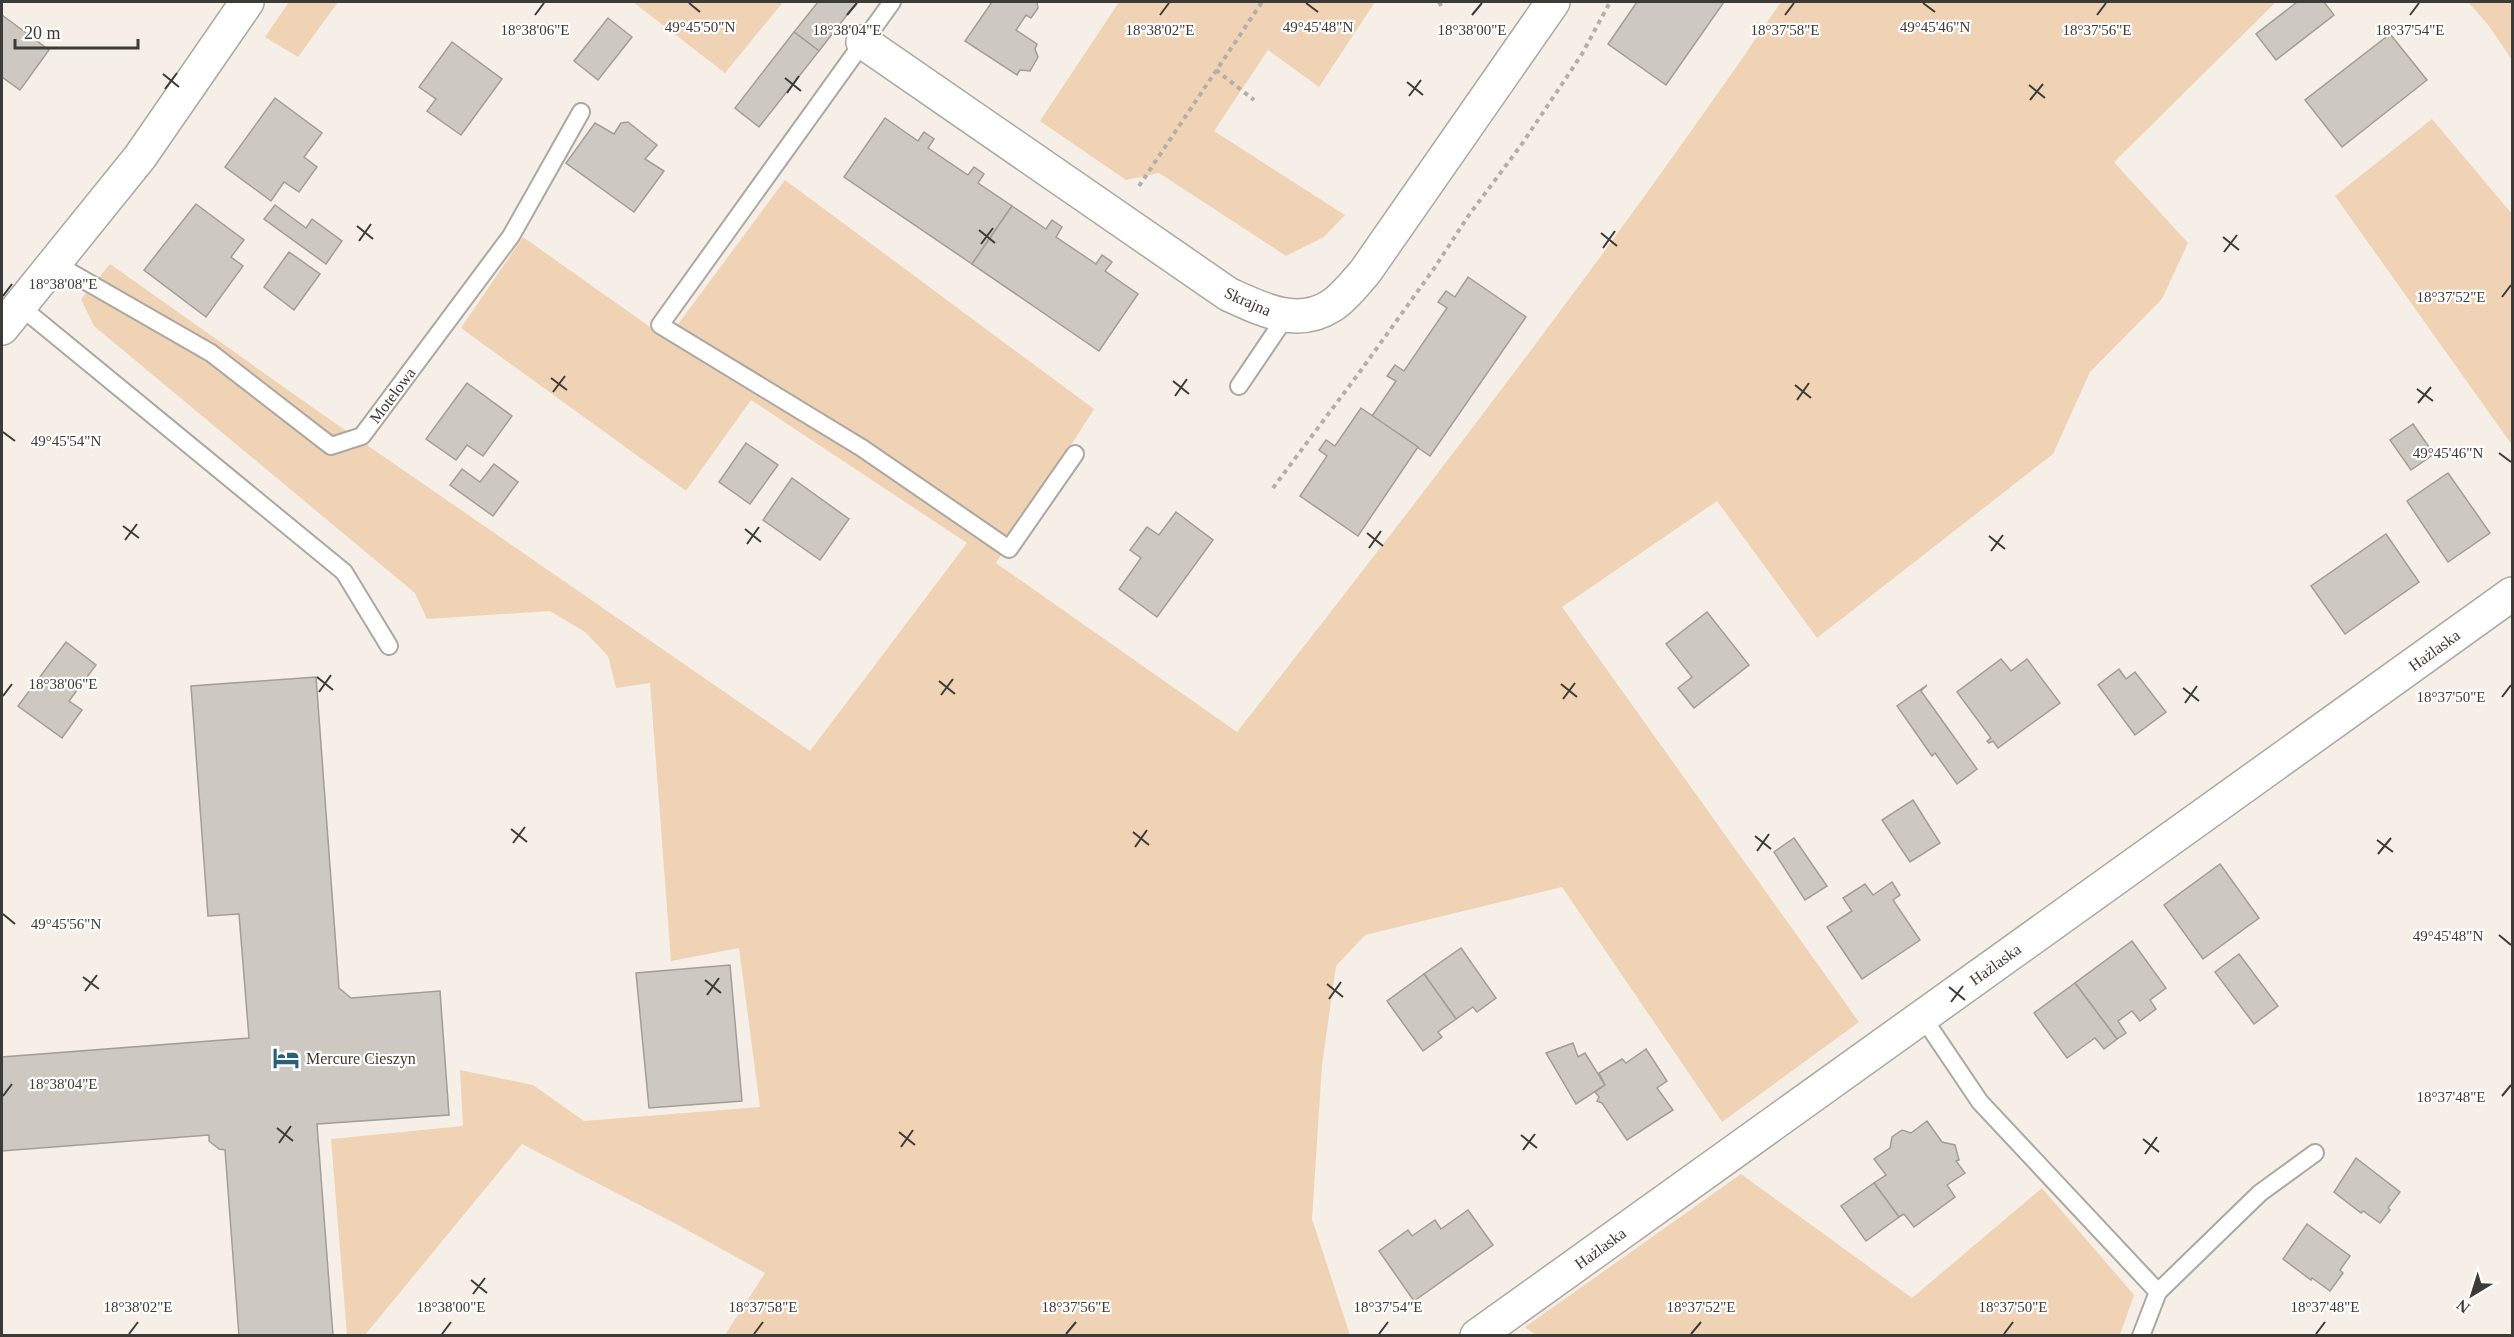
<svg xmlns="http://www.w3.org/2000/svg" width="2514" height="1337" font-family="Georgia,serif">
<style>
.green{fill:#f0d3b4}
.building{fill:#cec8c2;stroke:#a39d97;stroke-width:1.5}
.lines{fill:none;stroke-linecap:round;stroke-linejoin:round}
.service-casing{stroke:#ada7a1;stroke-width:20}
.minor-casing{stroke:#ada7a1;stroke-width:36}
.tertiary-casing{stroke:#ada7a1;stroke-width:36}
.path{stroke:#b3afa9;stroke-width:4;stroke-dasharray:4.5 4.5;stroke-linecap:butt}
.service{stroke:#fff;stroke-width:16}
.minor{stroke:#fff;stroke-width:33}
.tertiary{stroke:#fff;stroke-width:33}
.ticks{fill:none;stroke:#3d3b38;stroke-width:2}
.labels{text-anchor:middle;stroke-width:4.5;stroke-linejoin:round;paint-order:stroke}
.street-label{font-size:16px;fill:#3d3b38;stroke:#fefdfc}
.poi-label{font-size:16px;fill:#3d3b38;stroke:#fefdfc;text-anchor:start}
.ticks-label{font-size:15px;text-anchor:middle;fill:#3d3b38;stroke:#fefdfc;stroke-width:4.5;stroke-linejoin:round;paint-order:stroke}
</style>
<rect width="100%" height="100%" fill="#f5efe8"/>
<g class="green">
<path d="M289 2H338L298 57 265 37Z"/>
<path d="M633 2H783L725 73Z"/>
<path d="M1119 2H1375L1319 87 1268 50 1214 131 1345 215 1324 237 1286 256 1159 173 1126 180 1040 121Z"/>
<path d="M1781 2H2276L2114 162 2188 243 2162 299 2090 372 2053 454 1817 638 1717 501 1562 607 1859 1022 1722 1122 1562 887 1365 935 1336 966 1322 1065 1312 1219 1350 1335H725L765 1273 678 1225 522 1144 365 1335H347L331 1139 463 1126 460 1070 533 1085 584 1121 760 1107 739 948 671 961 650 683 616 688 608 656 585 632 550 611 427 619 415 593 94 326 81 299 110 264 322 414 810 751 967 543 751 400 686 491 461 328 523 237 667 339 785 180 1094 409 996 563 1237 732C1424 493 1610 253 1781 2Z"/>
<path d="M2468 2H2512V60L2489 26Z"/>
<path d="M2432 119 2512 214V445L2335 196Z"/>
<path d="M1741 1174 1912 1298 2042 1188 2134 1295 2121 1332 2118 1336H1537L1525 1327Z"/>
</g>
<g class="building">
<path d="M818 2H857L819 51 794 32Z"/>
<path d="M992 2H1037L1038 8 1031 18 1026 15 1016 30 1037 44 1035 49 1038 57 1030 71 1020 70 1017 75 965 41Z"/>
<path d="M1637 2H1724L1666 85 1608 44Z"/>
<path d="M2297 2H2324L2334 15 2276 60 2256 34Z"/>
<path d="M2 15 49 50 20 90 2 77Z"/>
<path d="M608 18 632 37 598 80 574 61Z"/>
<path d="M794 32 819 51 759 127 735 108Z"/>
<path d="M2390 34 2427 80 2342 147 2305 100Z"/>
<path d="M452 42 502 79 461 135 427 111 436 99 419 87Z"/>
<path d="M275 98 322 133 304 157 317 167 299 192 284 182 271 201 225 167Z"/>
<path d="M885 118 918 141 924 132 934 139 928 148 968 175 974 167 984 174 978 183 1012 206 972 264 844 177Z"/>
<path d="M628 122 657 145 645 159 664 171 634 212 566 163 595 123 614 134 621 123Z"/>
<path d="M196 204 244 240 231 257 243 266 206 317 144 270Z"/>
<path d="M275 205 306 228 312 219 342 241 326 264 264 219Z"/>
<path d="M1012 206 1046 229 1052 220 1062 227 1056 237 1096 264 1102 255 1112 262 1105 271 1138 294 1099 351 972 264Z"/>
<path d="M289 252 320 274 294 310 264 287Z"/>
<path d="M1468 277 1526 317 1430 456 1372 416 1396 381 1387 376 1395 365 1404 371 1447 308 1438 302 1446 291 1455 297Z"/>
<path d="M467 383 512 416 483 456 467 445 456 460 426 439Z"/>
<path d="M1361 408 1418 447 1358 536 1300 496 1327 456 1319 450 1326 440 1335 446Z"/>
<path d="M2413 424 2434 454 2411 470 2390 440Z"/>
<path d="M746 443 778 465 750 504 719 482Z"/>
<path d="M494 464 518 482 493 516 450 485 462 469 480 482Z"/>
<path d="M2448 473 2490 533 2448 562 2407 501Z"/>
<path d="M792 478 849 519 820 560 763 520Z"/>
<path d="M1176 512 1213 540 1157 617 1119 589 1141 558 1130 550 1147 527 1159 535Z"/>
<path d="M2386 534 2419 582 2345 634 2311 586Z"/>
<path d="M1707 612 1749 665 1694 708 1678 688 1692 677 1666 644Z"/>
<path d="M66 642 96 665 69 701 82 710 62 738 18 706Z"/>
<path d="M2001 659 2011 671 2027 659 2060 703 1998 748 1993 741 1989 743 1987 741 1991 738 1957 692Z"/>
<path d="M2119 669 2126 679 2135 672 2166 712 2135 735 2098 685Z"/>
<path d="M316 677 339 988 351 998 440 991 449 1115 317 1124 333 1336H239L225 1150 219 1149 209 1141V1135L2 1151V1057L249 1038 239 914 208 916 191 686Z"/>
<path d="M1927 685 1921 691 1977 769 1957 784 1935 753 1932 756 1897 706Z"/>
<path d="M1913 800 1940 843 1910 862 1882 820Z"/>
<path d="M1794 838 1827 886 1805 900 1774 852Z"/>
<path d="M2220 864 2259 918 2203 959 2164 905Z"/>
<path d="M1892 882 1900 895 1893 900 1920 940 1862 979 1827 927 1852 911 1843 898 1865 884 1873 895Z"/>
<path d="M2132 941 2166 988 2150 1000 2156 1009 2140 1021 2132 1011 2118 1021 2126 1033 2117 1039 2075 983Z"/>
<path d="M1461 948 1496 998 1477 1012 1473 1007 1456 1019 1424 974Z"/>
<path d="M2239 954 2278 1006 2254 1024 2215 972Z"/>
<path d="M730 965 742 1101 649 1108 636 973Z"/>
<path d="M1424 974 1456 1019 1438 1032 1442 1037 1423 1051 1387 1001Z"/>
<path d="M2075 983 2117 1039 2104 1049 2095 1038 2067 1058 2034 1013Z"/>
<path d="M1573 1043 1578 1057 1585 1053 1605 1085 1576 1104 1546 1053Z"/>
<path d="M1646 1049 1667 1081 1657 1088 1673 1110 1627 1140 1602 1103 1597 1101 1599 1097 1595 1092 1605 1085 1599 1073 1622 1059 1626 1063Z"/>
<path d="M1927 1121 1942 1142 1955 1145 1959 1160 1956 1161 1965 1173 1947 1185 1955 1197 1914 1227 1904 1214 1899 1217 1874 1183 1886 1175 1874 1159 1890 1148 1892 1137 1902 1130 1911 1133Z"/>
<path d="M2356 1158 2400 1192 2388 1208 2390 1210 2380 1223 2363 1211 2361 1213 2334 1192Z"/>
<path d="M1874 1183 1899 1217 1866 1241 1841 1206Z"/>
<path d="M1468 1210 1493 1245 1414 1301 1379 1251 1408 1230 1412 1236 1435 1220 1441 1229Z"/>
<path d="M2307 1224 2350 1256 2340 1270 2343 1273 2330 1291 2312 1278 2311 1280 2283 1259Z"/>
</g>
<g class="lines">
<g class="service-casing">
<g id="service">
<path d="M892 2 660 325 862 448 1009 549 1075 454"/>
<path d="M56 264 211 353 331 446 362 436 511 236 581 112"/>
<path d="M21 307 344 572 389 646"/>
<path d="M1239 386 1287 315"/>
<path d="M1922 1016 1980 1102 2158 1292"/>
<path d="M2141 1336 2158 1292 2260 1193 2315 1153"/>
</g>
</g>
<g class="minor-casing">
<g id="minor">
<path d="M863 42 1228 294C1261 309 1297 328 1331 306 1344 298 1355 283 1365 272L1553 2"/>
<path d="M2 328 140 157 247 2"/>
</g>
</g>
<g class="tertiary-casing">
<path id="tertiary" d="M1477 1336 2512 594"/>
</g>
<g class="path">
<path d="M1439 2 1443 9"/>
<path d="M1216 70 1254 100"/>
<path d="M1139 186 1262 2"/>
<path d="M1273 488 1359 373 1433 270 1469 215 1522 144 1582 54 1610 2"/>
</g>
<use href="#service" class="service"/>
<use href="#minor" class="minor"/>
<use href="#tertiary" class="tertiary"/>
</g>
<path class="ticks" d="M689 3 700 12M1306 3 1318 12M1923 3 1935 12M535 15 544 3M847 15 857 3M1160 15 1169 3M1472 15 1482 3M1785 15 1794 3M2097 15 2106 3M2410 15 2419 3M163 74 179 87M785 78 801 91M1407 82 1423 95M2029 85 2045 98M165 89 177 73M787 93 799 76M1409 96 1421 80M2030 100 2043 84M357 226 373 239M979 230 995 243M1601 233 1617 246M2223 237 2239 250M359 241 371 224M981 244 993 228M1603 248 1615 231M2224 252 2237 235M3 296 12 284M2502 297 2511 285M551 378 567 390M1173 381 1189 394M1795 385 1811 398M2417 389 2433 401M553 392 565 376M1175 396 1187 379M1797 400 1809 383M2418 403 2431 387M3 432 15 441M2499 453 2511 462M123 526 139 538M745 529 761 542M1367 533 1383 546M1989 536 2005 549M125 540 137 524M747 544 759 527M1369 548 1381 531M1991 551 2003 535M317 677 333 690M939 681 955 694M1561 684 1577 697M2183 688 2199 701M319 692 331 675M941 695 953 679M3 696 12 684M2502 697 2511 685M1563 699 1575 683M2185 703 2197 686M511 829 527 842M1133 832 1149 845M1755 836 1771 849M2377 840 2393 852M513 843 525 827M1135 847 1147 830M1757 851 1769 834M2378 854 2391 838M3 914 15 924M2499 935 2511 945M83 977 99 989M705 980 721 993M1327 984 1343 997M1949 987 1965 1000M85 991 97 975M707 995 719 978M1329 999 1341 982M1951 1002 1963 986M3 1096 12 1084M2502 1096 2511 1085M277 1128 293 1141M899 1132 915 1145M1521 1135 1537 1148M2143 1139 2159 1152M279 1143 291 1126M901 1147 913 1130M1523 1150 1535 1134M2145 1154 2157 1137M471 1280 487 1293M473 1294 485 1278M129 1334 138 1322M442 1334 451 1322M754 1334 763 1322M1066 1334 1076 1322M1379 1334 1388 1322M1691 1334 1701 1322M2004 1334 2013 1322M2316 1334 2325 1322"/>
<defs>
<g id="hotel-bare" transform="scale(2.07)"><path d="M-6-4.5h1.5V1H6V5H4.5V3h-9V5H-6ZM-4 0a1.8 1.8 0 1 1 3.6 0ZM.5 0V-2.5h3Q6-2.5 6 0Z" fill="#266179" stroke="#fefdfc" stroke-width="2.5" paint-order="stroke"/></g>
</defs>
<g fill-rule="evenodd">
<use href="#hotel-bare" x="286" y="1058"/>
</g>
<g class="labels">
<g class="street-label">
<text transform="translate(1248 301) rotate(24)" y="6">Skrajna</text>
<text transform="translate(392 395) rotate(-53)" y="6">Motelowa</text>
<text transform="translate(2434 650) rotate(-36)" y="6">Hażlaska</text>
<text transform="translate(1995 964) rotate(-36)" y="6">Hażlaska</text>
<text transform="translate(1600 1248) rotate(-36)" y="6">Hażlaska</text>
</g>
<g class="poi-label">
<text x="306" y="1064">Mercure Cieszyn</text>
</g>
</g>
<g class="ticks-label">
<text x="700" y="32">49°45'50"N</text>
<text x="1935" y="32">49°45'46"N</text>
<text x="1318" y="32">49°45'48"N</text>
<text x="847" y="35">18°38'04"E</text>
<text x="2097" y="35">18°37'56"E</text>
<text x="535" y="35">18°38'06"E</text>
<text x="1160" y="35">18°38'02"E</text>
<text x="1472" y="35">18°38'00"E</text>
<text x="1785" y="35">18°37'58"E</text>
<text x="2410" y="35">18°37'54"E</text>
<text x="63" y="289">18°38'08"E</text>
<text x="2451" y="302">18°37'52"E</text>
<text x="66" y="446">49°45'54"N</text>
<text x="2448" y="458">49°45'46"N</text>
<text x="63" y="689">18°38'06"E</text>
<text x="2451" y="702">18°37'50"E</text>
<text x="66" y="929">49°45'56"N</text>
<text x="2448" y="941">49°45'48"N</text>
<text x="63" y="1089">18°38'04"E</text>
<text x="2451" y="1102">18°37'48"E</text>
<text x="138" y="1312">18°38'02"E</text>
<text x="451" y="1312">18°38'00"E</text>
<text x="763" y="1312">18°37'58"E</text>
<text x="1076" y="1312">18°37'56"E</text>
<text x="1388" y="1312">18°37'54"E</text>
<text x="1701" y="1312">18°37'52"E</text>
<text x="2013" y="1312">18°37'50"E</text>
<text x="2325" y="1312">18°37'48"E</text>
</g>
<rect width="2514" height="1337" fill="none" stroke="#3d3b38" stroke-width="6"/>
<g transform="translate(2472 1295) rotate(218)" stroke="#fefdfc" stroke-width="4.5" paint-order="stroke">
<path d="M0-4.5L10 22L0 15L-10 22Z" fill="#3d3b38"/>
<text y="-9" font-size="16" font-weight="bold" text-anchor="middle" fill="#3d3b38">N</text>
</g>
<path d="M15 39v9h123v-9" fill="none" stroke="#3d3b38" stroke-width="3"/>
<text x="24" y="39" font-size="18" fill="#3d3b38" stroke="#fefdfc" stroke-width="4.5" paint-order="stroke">20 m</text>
</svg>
